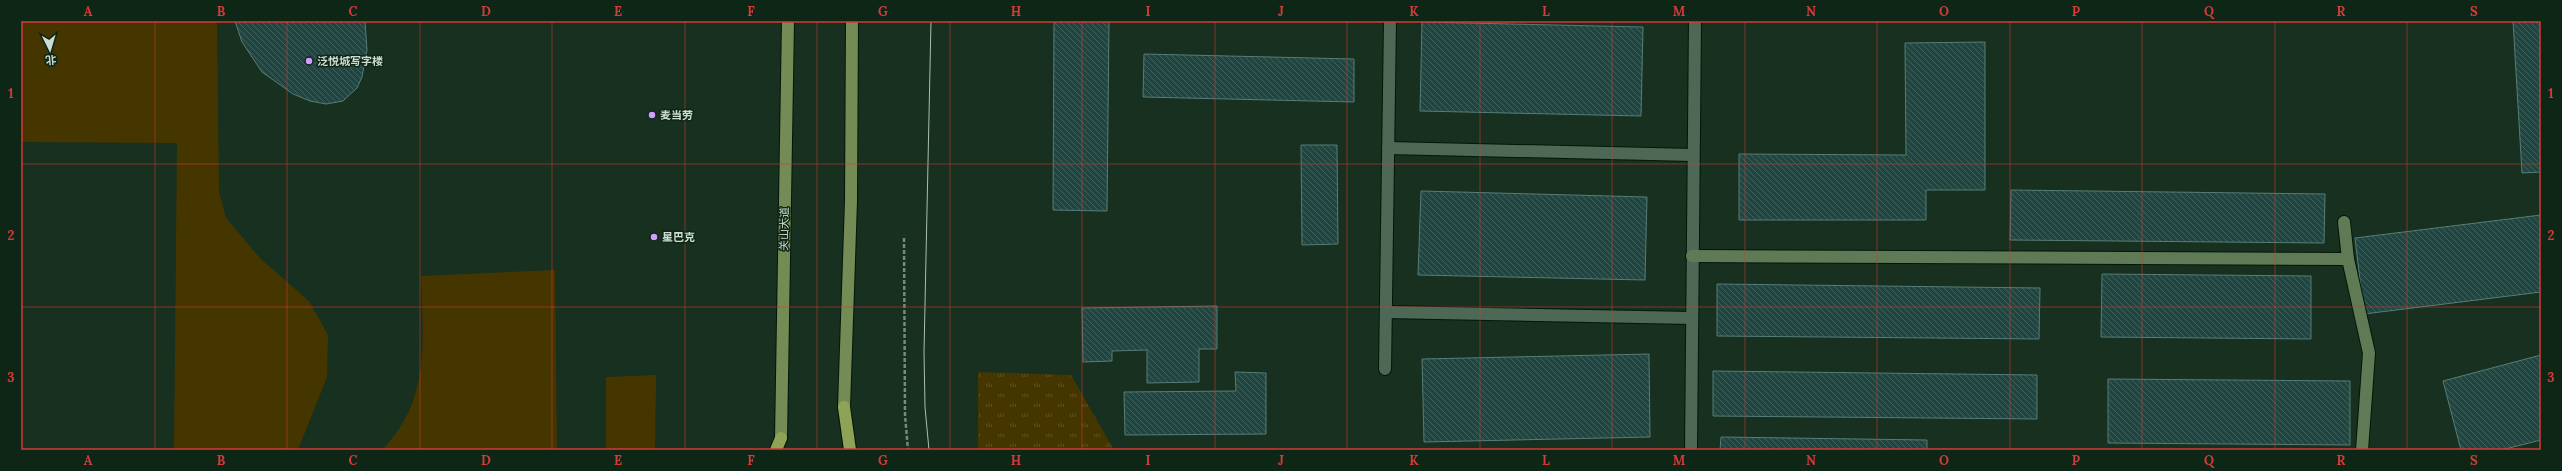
<svg xmlns="http://www.w3.org/2000/svg" width="2562" height="471" font-family="Lora,'Noto Sans SC',serif">
<style>
.grass{fill:#453600}
.park{fill:url(#park-tufts)}
.building{fill:url(#building-back-hatch);stroke:#577d77}
.lines{fill:none;stroke-linecap:round;stroke-linejoin:round}
.street-casing{stroke:#011808;stroke-width:14}
.secondary-casing{stroke:#011808;stroke-width:14}
.primary-casing{stroke:#011808;stroke-width:14}
.highway-casing{stroke:#011808;stroke-width:14}
.path{stroke:#778a7c;stroke-width:2.5;stroke-dasharray:4 2;stroke-linecap:butt}
.street{stroke:#4d6854;stroke-width:12}
.secondary{stroke:#607a55;stroke-width:12}
.primary{stroke:#748b55;stroke-width:12}
.highway{stroke:#8ea356;stroke-width:12}
.tram{stroke:#adbeb1;stroke-width:1}
.grid{fill:none;stroke:#d53a39;stroke-width:1;stroke-opacity:0.55}
.poi-dot{fill:#d19dfe;stroke:#0d2616;stroke-width:1.5}
.labels{text-anchor:middle;stroke-width:3;stroke-linejoin:round;paint-order:stroke}
.poi-label{font-size:11px;font-weight:bold;fill:#ceddd1;stroke:#0d2616;text-anchor:start}
.street-label{font-size:11px;fill:#ceddd1;stroke:#0d2616}
.neatline{fill:none;stroke:#d53a39;stroke-width:1.5}
.grid-label{font-size:13px;text-anchor:middle;font-weight:bold;fill:#d53a39}
</style>
<defs>
<pattern id="park-tufts" width="24" height="20" patternUnits="userSpaceOnUse"><rect width="24" height="20" fill="#453600"/><path d="M3 7l-1-3M5 7V3M7 7l1-3M15 17l-1-3M17 17v-4M19 17l1-3" fill="none" stroke="#5f5324"/></pattern>
<pattern id="building-back-hatch" width="6" height="6" patternUnits="userSpaceOnUse"><rect width="6" height="6" fill="#214641"/><path d="M-1 5l2 2M0 0l6 6M5-1l2 2" fill="none" stroke="#40605b"/></pattern>
</defs>
<rect width="100%" height="100%" fill="#17301f"/>
<g class="grass">
<path d="M21 21H217L219 192 226 218 261 259 309 301 328 335 327 377 298 450H174L177 143 21 142Z"/>
<path d="M555 270 557 450H382C431 400 423 341 421 276Z"/>
<path d="M656 375 655 450H606V377Z"/>
</g>
<path class="park" d="M978 372 1071 375 1114 450H978Z"/>
<g class="building">
<path d="M235 21H365L367 50 362 77 357 88 343 101 326 104 310 101 293 94 262 72 242 42Z"/>
<path d="M1054 21H1109L1107 211 1053 210Z"/>
<path d="M2513 21H2541V172L2522 173Z"/>
<path d="M1422 22 1643 27 1641 116 1420 111Z"/>
<path d="M1985 42V190H1926V220H1739V154L1906 155 1905 43Z"/>
<path d="M1144 54 1354 59V102L1143 97Z"/>
<path d="M1301 145H1337L1338 244 1302 245Z"/>
<path d="M2011 190 2325 194 2324 243 2010 240Z"/>
<path d="M1421 191 1647 197 1645 280 1418 275Z"/>
<path d="M2541 215V292L2364 314 2355 238Z"/>
<path d="M2102 274 2311 276V339L2101 337Z"/>
<path d="M1717 284 2040 288 2039 339 1717 336Z"/>
<path d="M1217 306V349H1199V382L1147 383V350L1112 351V361L1083 362 1082 308Z"/>
<path d="M1649 354 1650 437 1424 442 1422 359Z"/>
<path d="M2541 355V440L2501 450H2461L2443 381Z"/>
<path d="M1713 371 2037 375V419L1713 416Z"/>
<path d="M1235 372 1266 373V434L1125 435 1124 392 1236 391Z"/>
<path d="M2108 379 2350 381V445L2108 443Z"/>
<path d="M1721 437 1927 440V450H1720Z"/>
</g>
<g class="lines">
<g class="street-casing">
<g id="street">
<path d="M1388 148 1693 155"/>
<path d="M1386 312 1692 318"/>
<path d="M1385 369 1390 21"/>
<path d="M1691 450 1695 21"/>
</g>
</g>
<g class="secondary-casing">
<g id="secondary">
<path d="M2344 222 2348 259"/>
<path d="M1692 256 2348 259 2369 353 2362 450"/>
</g>
</g>
<g class="primary-casing">
<g id="primary">
<path d="M844 407 851 201 852 21"/>
<path d="M781 438 788 21"/>
</g>
</g>
<g class="highway-casing">
<g id="highway">
<path d="M844 407 850 450"/>
<path d="M776 450 781 438"/>
</g>
</g>
<path class="path" d="M904 238 905 415 908 450"/>
<use href="#street" class="street"/>
<use href="#secondary" class="secondary"/>
<use href="#primary" class="primary"/>
<use href="#highway" class="highway"/>
<path class="tram" d="M929 450 925 407 924 352 931 21"/>
</g>
<path class="grid" d="M155 21V450M287 21V450M420 21V450M552 21V450M685 21V450M817 21V450M950 21V450M1082 21V450M1215 21V450M1347 21V450M1480 21V450M1612 21V450M1745 21V450M1877 21V450M2010 21V450M2142 21V450M2275 21V450M2407 21V450M21 164H2541M21 307H2541"/>
<g class="poi-dot">
<circle cx="309" cy="61" r="4"/>
<circle cx="652" cy="115" r="4"/>
<circle cx="654" cy="237" r="4"/>
</g>
<g class="labels">
<g class="poi-label">
<text x="317" y="65">泛悦城写字楼</text>
<text x="660" y="119">麦当劳</text>
<text x="662" y="241">星巴克</text>
</g>
<g class="street-label">
<text transform="translate(784 229) rotate(-89)" y="4">关山大道</text>
</g>
</g>
<rect width="2562" height="471" fill="none" stroke="#0d2616" stroke-width="44"/>
<g transform="translate(50 50) rotate(175)" stroke="#0d2616" stroke-width="3" paint-order="stroke">
<path d="M0-3L7 15L0 10L-7 15Z" fill="#ceddd1"/>
<text y="-6" font-size="11" font-weight="bold" text-anchor="middle" fill="#ceddd1">北</text>
</g>
<rect x="22" y="22" width="2518" height="427" class="neatline"/>
<g class="grid-label">
<text x="88" y="16">A</text>
<text x="221" y="16">B</text>
<text x="353" y="16">C</text>
<text x="486" y="16">D</text>
<text x="618" y="16">E</text>
<text x="751" y="16">F</text>
<text x="883" y="16">G</text>
<text x="1016" y="16">H</text>
<text x="1148" y="16">I</text>
<text x="1281" y="16">J</text>
<text x="1414" y="16">K</text>
<text x="1546" y="16">L</text>
<text x="1679" y="16">M</text>
<text x="1811" y="16">N</text>
<text x="1944" y="16">O</text>
<text x="2076" y="16">P</text>
<text x="2209" y="16">Q</text>
<text x="2341" y="16">R</text>
<text x="2474" y="16">S</text>
<text x="11" y="98">1</text>
<text x="2551" y="98">1</text>
<text x="11" y="240">2</text>
<text x="2551" y="240">2</text>
<text x="11" y="382">3</text>
<text x="2551" y="382">3</text>
<text x="88" y="465">A</text>
<text x="221" y="465">B</text>
<text x="353" y="465">C</text>
<text x="486" y="465">D</text>
<text x="618" y="465">E</text>
<text x="751" y="465">F</text>
<text x="883" y="465">G</text>
<text x="1016" y="465">H</text>
<text x="1148" y="465">I</text>
<text x="1281" y="465">J</text>
<text x="1414" y="465">K</text>
<text x="1546" y="465">L</text>
<text x="1679" y="465">M</text>
<text x="1811" y="465">N</text>
<text x="1944" y="465">O</text>
<text x="2076" y="465">P</text>
<text x="2209" y="465">Q</text>
<text x="2341" y="465">R</text>
<text x="2474" y="465">S</text>
</g>
</svg>
